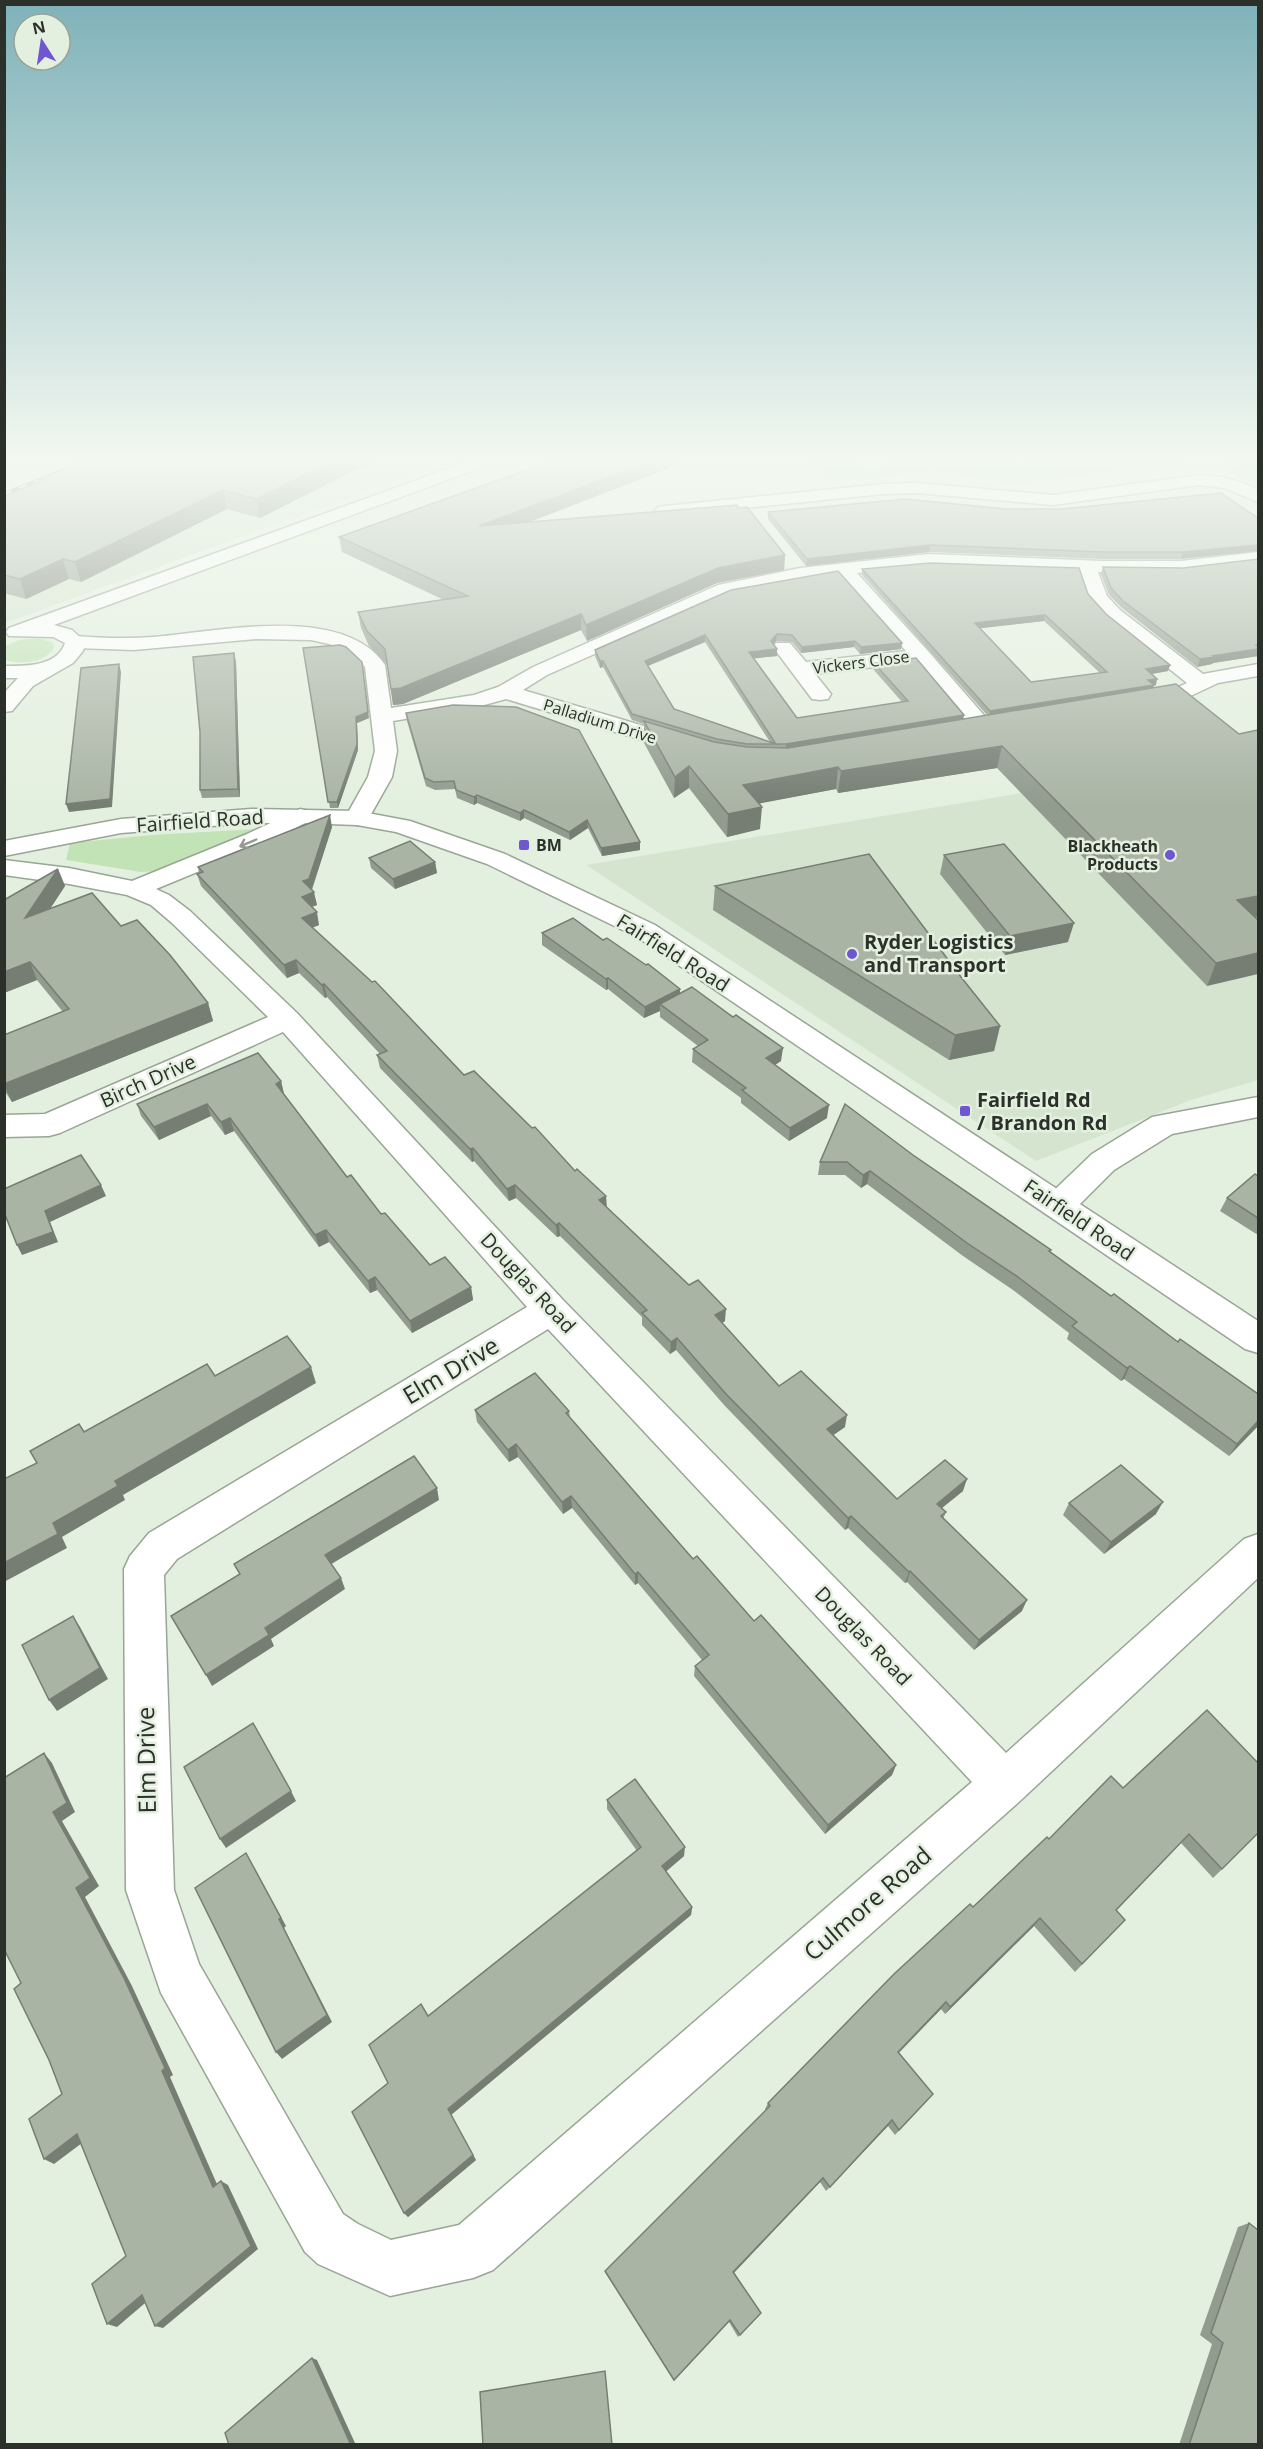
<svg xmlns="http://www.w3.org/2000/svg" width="1263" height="2449" font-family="'Open Sans',sans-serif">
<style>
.built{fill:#d4e4ce}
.green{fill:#c1e3b5}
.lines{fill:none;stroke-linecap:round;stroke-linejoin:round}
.stream{stroke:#83b073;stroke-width:7}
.minor-casing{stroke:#99a595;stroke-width:3}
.major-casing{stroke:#99a595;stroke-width:3}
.minor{fill:#fff;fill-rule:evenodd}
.major{fill:#fff;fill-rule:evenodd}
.rail-casing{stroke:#5b6158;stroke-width:4}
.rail{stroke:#e4f0df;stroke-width:2;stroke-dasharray:8;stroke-linecap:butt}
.wall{fill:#919b8e;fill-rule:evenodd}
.shaded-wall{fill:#767e74}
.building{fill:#a9b4a5;stroke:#767e74;stroke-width:1.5;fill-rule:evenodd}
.oneway{stroke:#969894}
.poi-dot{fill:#6e57d0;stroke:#e4f0df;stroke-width:2}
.labels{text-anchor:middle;stroke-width:5;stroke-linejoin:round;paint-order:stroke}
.far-street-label{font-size:16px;fill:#2c302a;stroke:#e4f0df}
.far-poi-label{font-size:16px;font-weight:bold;fill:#2c302a;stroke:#e4f0df;text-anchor:start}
.street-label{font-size:20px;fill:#2c302a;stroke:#e4f0df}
.poi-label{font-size:20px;font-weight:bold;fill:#2c302a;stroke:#e4f0df;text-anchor:start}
.near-street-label{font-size:24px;fill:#2c302a;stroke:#e4f0df}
</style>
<rect width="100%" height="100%" fill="#e4f0df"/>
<g class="built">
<path d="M110 463H444L5 623V513Z"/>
<path d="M1258 750V1080L1191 1100 1036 1161 586 865 1022 793Z"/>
</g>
<g class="green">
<path d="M807 463H861L874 468 888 463H1192L1013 483 935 471 833 482Z"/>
<path d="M1217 463H1258V488Z"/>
<path d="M37 638 52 642 54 647C47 663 20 665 5 660V646L19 640Z"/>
<path d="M256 829 251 834 157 871 141 872 66 860 70 843 152 835Z"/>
</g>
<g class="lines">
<path class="stream" d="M1248 463 1258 469"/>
<g class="minor-casing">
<g id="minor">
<path d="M1199 475C1220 476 1240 480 1258 490V502L1224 488 1199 485 1053 505 917 493 883 494 664 516 658 515 655 511 658 507 664 506 883 484 917 483 1053 495Z"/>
<path d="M1258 552V564L1181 573 1098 572 1107 596 1120 610 1203 674 1258 664V676L1218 683 1180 701 1142 707 1134 706 1131 701 1134 696 1174 689 1187 683 1106 618 1088 598 1079 572 929 566 857 573 928 651 989 721 992 726 989 731 981 733 973 731 916 662 815 674 831 694 828 699 820 700 812 699 773 647 776 643H790L806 662 906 651 838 575 800 580 730 594 547 675 523 690 694 741 697 746 694 751 686 753 678 751 506 699 477 707 393 721 397 751 392 777 366 823 357 825 348 823 345 818 368 777 375 751 365 667 348 651 329 644 311 640 256 639 134 650 75 648 68 646 65 642 68 638 75 636C101 638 127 639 153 637 216 632 343 603 385 665L391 708 474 695 498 687 533 667 718 585 800 568 929 554 1102 561H1181Z"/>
<path d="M300 809 309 811 312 816 309 821 265 844 156 889 169 895 190 911 297 1013 563 1300 1006 1753 1244 1539 1258 1534V1578L1021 1800 493 2270 473 2278 390 2296 318 2264 305 2252 161 1993 126 1890 124 1569 130 1556 149 1533 527 1307 283 1032 60 1133 49 1136 4 1137V1115L45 1114 268 1017 172 923 151 905 127 895 69 884 4 875V860L69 868 132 881 247 834ZM548 1329 972 1782 459 2225 391 2240 358 2224 343 2214 199 1964 174 1890 164 1575 177 1559Z"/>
<path d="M1258 1097V1117L1172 1134 1114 1170 1070 1214 1058 1218 1046 1214 1042 1206 1046 1198 1092 1154 1152 1117Z"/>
</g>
</g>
<g class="major-casing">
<g id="major">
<path d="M464 463H487L485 466 54 625 72 630 85 642 83 651 73 663 33 686 12 711 4 712V693L18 678H4V666C25 666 57 667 65 643L53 637 9 636 6 632 9 628Z"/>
<path d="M251 809 357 811 410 821 505 854 655 925 1258 1321V1353L1245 1349 637 937 487 864 396 832 357 825 300 823H251L121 833 4 856V841L121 819Z"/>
</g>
</g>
<use href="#minor" class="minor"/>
<use href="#major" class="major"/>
<g class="rail-casing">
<path id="rail" d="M4 494 81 463"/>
</g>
<use href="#rail" class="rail"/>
</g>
<g class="wall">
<path d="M351 472 260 518 227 509 81 582 69 579 26 599 4 593V496L40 481 39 479Z"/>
<path d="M1221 493 1181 559H1102L929 552 806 566 768 519V512L1006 509H1062Z"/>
<path d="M529 522 785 555 784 570 717 583 587 641 581 630 403 704 393 705 387 665 369 646 361 628 358 612 444 600 342 552 339 537Z"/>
<path d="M1103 567 1183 568 1258 656 1213 663 1212 664 1197 667 1122 608 1109 595 1101 574Z"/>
<path d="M862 569 1088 594 1106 614 1170 665 1168 671 1152 674 1156 685H1154L1153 688 1239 734 1258 730V917H1255L1207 986 997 768 838 793 836 789 759 803 760 829 727 837 689 788 674 798 644 743V724L632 720 603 667 600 668 595 656V650L731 590 902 643 901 649 860 654 854 647 801 653 792 642 776 641 773 644 777 656 754 658 797 718 902 702 873 669 874 663 964 715 963 719 987 715 862 575ZM1044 621 1100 673 1031 682 980 628ZM705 642 770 742 674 709 648 666Z"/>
<path d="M303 648 369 718 357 723 358 750 338 808H330Z"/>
<path d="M236 661 240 797 202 798 200 790Z"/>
<path d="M406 713 640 842V850L602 856 588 828 570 840 524 818 520 821 477 803 474 805 457 798 455 789 435 790 426 786 407 721Z"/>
<path d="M332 827 312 890 317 905 311 907 319 925 312 927 464 1075 607 1207 725 1321 722 1323 779 1386 845 1427 833 1435 897 1499 963 1491 942 1508 946 1512 943 1519 1022 1611 974 1650 907 1582 905 1583 848 1528 845 1530 725 1406 676 1350 670 1354 642 1325V1317L560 1236 557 1237 516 1198 509 1201 474 1161 472 1162 380 1068 377 1055 380 1054 327 997 325 998 299 973 287 978 201 886 197 874 199 873 198 867Z"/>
<path d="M944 855 1068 942 1005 955 940 874Z"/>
<path d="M369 858 435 862 437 873 395 889 371 868Z"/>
<path d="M58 869 65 886 50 909 121 926 208 1003 213 1021 12 1102 4 1090V1035L63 1012 37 980 4 993V900Z"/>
<path d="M715 886 961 977 1000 1026 994 1051 949 1060 713 910Z"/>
<path d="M542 933 603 940 646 965 680 989V993L781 1061 775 1065 827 1118 789 1141 741 1103V1098L692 1062 693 1049 698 1046 660 1017V1011L644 1018 608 989 606 990 542 945Z"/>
<path d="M281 1081 284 1094 347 1177 430 1265 471 1287 473 1300 412 1333 377 1290 370 1293 329 1242 319 1247 234 1131 225 1135 211 1116 159 1140 141 1116 137 1104Z"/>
<path d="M913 1155 1051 1250 1050 1252 1111 1296 1178 1342 1258 1394V1426L1229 1456 1124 1379 1121 1381 1067 1339 1069 1333 1013 1290 963 1256 867 1184 861 1188 845 1175H818L820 1162Z"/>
<path d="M1258 1176V1235L1220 1211 1227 1198Z"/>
<path d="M475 1410 569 1411 570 1418 693 1559 896 1765 892 1775 825 1834 694 1676 695 1666 702 1660 638 1583 635 1585 572 1508 563 1514 518 1457 509 1462 477 1422Z"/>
<path d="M1069 1503 1156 1514 1104 1554 1063 1515Z"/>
<path d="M1123 1788 1258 1834 1213 1878 1181 1843 1116 1911 1125 1920 1075 1972 1034 1926 945 2014 941 2009 899 2053 928 2100 895 2135 888 2126 826 2191 820 2182 734 2272 761 2313 738 2337 729 2322 674 2381 606 2274 605 2271 766 2110 765 2109 768 2103 973 1907 1049 1839Z"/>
<path d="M607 1800 684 1856 666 1871 692 1907 691 1915 451 2115 476 2160 408 2217 404 2213 388 2083 428 2016 637 1851 607 1809Z"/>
<path d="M1249 2223 1258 2445H1179L1212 2344 1200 2335 1238 2227Z"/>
</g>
<g class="shaded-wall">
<path d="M329 463H377L351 472 260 518 256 499Z"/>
<path d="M647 463H683L480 541 479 526Z"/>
<path d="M223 490 227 509 81 582 75 562Z"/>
<path d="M930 545 929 552 806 566 807 559Z"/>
<path d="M1258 545V551L1181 559 1183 552Z"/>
<path d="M785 555 784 570 717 583 587 641 586 625 718 568Z"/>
<path d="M63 559 69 579 26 599 20 579Z"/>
<path d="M581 614V630L403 704 393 705 391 689Z"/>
<path d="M1045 615 1044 621 974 629 975 623Z"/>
<path d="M777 634 776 641 771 647V641Z"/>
<path d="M705 635V642L645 667V661Z"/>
<path d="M855 641 854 647 801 653 802 647Z"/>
<path d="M902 643 901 649 860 654 861 647Z"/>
<path d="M1258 645V656L1213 663 1212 664 1197 667 1200 659Z"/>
<path d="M777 649V656L749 659V652Z"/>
<path d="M234 653 236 661 240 797 238 789Z"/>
<path d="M600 661H603V667L600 668Z"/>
<path d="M362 662 369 718 357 723 358 750 338 808 337 802 356 717Z"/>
<path d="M119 664 121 672 112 807 69 812 66 804Z"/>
<path d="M1170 665 1168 671 1145 675 1146 669Z"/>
<path d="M1157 679 1156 685 1146 686 1148 680Z"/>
<path d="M1154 685 1152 691 989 718 990 711Z"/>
<path d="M964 715 963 721 786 751V744Z"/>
<path d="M1002 746 997 768 838 793 841 771Z"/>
<path d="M689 766V788L674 798 675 777Z"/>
<path d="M838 767 836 789 741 807 743 785Z"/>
<path d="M477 795V803L474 805V797Z"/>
<path d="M762 807 760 829 727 837 728 814Z"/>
<path d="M524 810V818L520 821V813Z"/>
<path d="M330 815 332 827 311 891 303 881Z"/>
<path d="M587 820 588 828 570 840 569 832Z"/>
<path d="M640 842V850L602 856 601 848Z"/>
<path d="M435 862 437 873 395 889 393 879Z"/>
<path d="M58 869 65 886 32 936 25 918Z"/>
<path d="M314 892 317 905 304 910 302 897Z"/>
<path d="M1258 896V917L1229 923 1237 900Z"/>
<path d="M317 912 319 925 305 931 302 918Z"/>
<path d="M1074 923 1068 942 1005 955 1010 936Z"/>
<path d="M1258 953V974L1207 986 1216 963Z"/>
<path d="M296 960 299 973 287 978 284 965Z"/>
<path d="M30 962 37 980 4 993V972Z"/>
<path d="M608 978V989L606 990V979Z"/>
<path d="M324 984 327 997 325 998 322 985Z"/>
<path d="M680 989V1000L660 1004V1011L644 1018 645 1007Z"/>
<path d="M208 1003 213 1021 12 1102 4 1085V1084Z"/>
<path d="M1000 1026 994 1051 949 1060 955 1035Z"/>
<path d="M783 1048 781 1061 765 1071 766 1058Z"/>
<path d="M281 1081 284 1094 279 1096 276 1084Z"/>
<path d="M207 1104 211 1116 159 1140 154 1127Z"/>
<path d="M829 1105 827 1118 789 1141 790 1128Z"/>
<path d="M230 1118 234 1131 225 1135 221 1122Z"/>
<path d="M473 1148 474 1161 472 1162 470 1149Z"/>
<path d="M870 1171 867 1184 861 1188 863 1175Z"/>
<path d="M101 1185 106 1196 50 1222 58 1242 22 1255 17 1245 45 1211Z"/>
<path d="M515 1185 516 1198 509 1201 507 1189Z"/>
<path d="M606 1196 607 1208 599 1200Z"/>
<path d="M559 1223 560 1236 557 1237 556 1225Z"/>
<path d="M326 1230 329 1242 319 1247 315 1235Z"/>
<path d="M375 1277 377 1290 370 1293 368 1281Z"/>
<path d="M471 1287 473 1300 412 1333 410 1321Z"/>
<path d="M726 1309 725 1321 714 1328 715 1315Z"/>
<path d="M677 1338 676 1350 670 1354 671 1342Z"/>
<path d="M1130 1366 1124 1379 1121 1381 1127 1368Z"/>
<path d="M311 1367 316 1383 123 1495 125 1500 62 1537 67 1548 4 1582V1563L53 1523 115 1481Z"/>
<path d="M847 1415 845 1427 825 1441 827 1429Z"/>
<path d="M1258 1421V1426L1229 1456 1237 1444Z"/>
<path d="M516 1444 518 1457 509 1462 508 1450Z"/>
<path d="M967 1479 963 1491 933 1515 937 1504Z"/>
<path d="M437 1488 439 1500 328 1566 325 1555Z"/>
<path d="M571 1496 572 1508 563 1514 562 1502Z"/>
<path d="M1163 1502 1156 1514 1104 1554 1111 1542Z"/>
<path d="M851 1516 848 1528 845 1530 848 1518Z"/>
<path d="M910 1571 907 1582 905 1583 909 1572Z"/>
<path d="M638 1572V1583L635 1585V1574Z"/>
<path d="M341 1578 345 1589 271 1639 274 1646 212 1686 206 1675 265 1628Z"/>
<path d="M1027 1600 1022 1611 974 1650 979 1640Z"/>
<path d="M73 1616 80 1627 108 1679 57 1711 49 1700Z"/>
<path d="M44 1753 52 1763 75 1812 62 1821 99 1886 85 1897 132 1986 173 2075 170 2077 220 2191 213 2187 76 1888 53 1812Z"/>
<path d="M896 1765 892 1775 825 1834 828 1825Z"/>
<path d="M291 1791 296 1801 226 1848 220 1839Z"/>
<path d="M685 1847 684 1856 662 1875V1866Z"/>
<path d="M246 1853 286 1926 284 1928 332 2022 282 2059 276 2052Z"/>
<path d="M692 1907 691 1915 451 2115 448 2109Z"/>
<path d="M1040 1918 1034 1926 945 2014 950 2007Z"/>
<path d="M946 2002 941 2009 893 2058 898 2052Z"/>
<path d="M892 2120 888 2126 826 2191 830 2187Z"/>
<path d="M77 2134 86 2140 54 2164 44 2159Z"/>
<path d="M473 2155 476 2160 408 2217 404 2213Z"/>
<path d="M823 2178 820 2182 732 2275 733 2272Z"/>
<path d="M221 2181 228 2185 258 2249 163 2328 155 2326Z"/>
<path d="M142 2295 151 2298 117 2327 107 2324Z"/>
<path d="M312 2358 317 2360 355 2443 354 2445H348Z"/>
</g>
<g class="building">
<path d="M79 463H329L256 499 223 490 75 562 63 559 20 579 4 575V496L43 480 39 479Z"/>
<path d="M546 463H647L479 526 737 505 739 508 747 507 785 555 718 568 586 625 581 614 401 688 391 689 385 649 367 631 358 612 468 596 339 537Z"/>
<path d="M1221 493 1258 518V545L1183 552H1104L930 545 807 559 768 512 906 499 1006 509H1062Z"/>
<path d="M1258 559V645H1256L1258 647V649L1213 656 1215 657 1200 659 1123 601 1111 588 1103 567 1183 568Z"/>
<path d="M930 563 1079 568 1088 594 1106 614 1170 665 1146 669 1157 679 1148 680 1154 685 990 711 862 569ZM1045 615 1107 672 1031 682 975 623Z"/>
<path d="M838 571 902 643 861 647 855 641 802 647 792 635 777 634 771 641 777 649 749 652 797 718 908 701 874 663 916 658 964 715 786 744H747L717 739 632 714 603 661H600L595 650 731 590ZM705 635 776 744 674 709 645 661Z"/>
<path d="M340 645 346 647 362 662 368 712 356 717 357 744 337 802H328L303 648Z"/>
<path d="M234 653 238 789 200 790V732L193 657Z"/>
<path d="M119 664 110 799 66 804 81 668Z"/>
<path d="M1176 684 1239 734 1258 730V896L1237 900 1258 920V953L1216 963 1002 746 841 771 838 767 743 785 762 807 728 814 689 766 675 777 644 721 714 742 747 747 788 748Z"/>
<path d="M453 705 516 707 579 730 640 842 601 848 587 820 569 832 524 810 520 813 477 795 474 797 456 790 454 781 434 782 425 778 406 713Z"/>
<path d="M330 815 309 879 303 881 314 892 302 897 317 912 302 918 372 982 375 981 464 1075 474 1071 532 1128 535 1127 575 1171 577 1169 606 1196 599 1200 689 1285 698 1280 726 1309 715 1315 779 1386 801 1371 847 1415 827 1429 897 1499 945 1460 967 1479 937 1504 946 1512 941 1516 1027 1600 979 1640 910 1571 909 1572 851 1516 848 1518 726 1394 677 1338 671 1342 642 1313 647 1310 559 1223 556 1225 515 1185 507 1189 473 1148 470 1149 377 1055 387 1051 324 984 322 985 296 960 284 965 197 874 203 872 198 867Z"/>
<path d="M410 841 435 862 393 879 369 858Z"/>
<path d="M1004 844 1074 923 1010 936 944 855Z"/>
<path d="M869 854 961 977 1000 1026 955 1035 715 886Z"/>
<path d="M58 869 25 918 92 893 121 926 137 920 170 955 208 1003 4 1084V1035L69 1009 30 962 4 972V900Z"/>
<path d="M573 918 603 940 607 938 646 965 648 964 680 989 645 1007 608 978 606 979 542 933Z"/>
<path d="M692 987 733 1017 736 1015 783 1048 766 1058 829 1105 790 1128 742 1090 746 1088 693 1049 708 1040 660 1004Z"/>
<path d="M258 1053 281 1081 276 1084 347 1177 351 1175 381 1214 385 1213 430 1265 445 1257 471 1287 410 1321 375 1277 368 1281 326 1230 315 1235 230 1118 221 1122 207 1104 154 1127 137 1104Z"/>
<path d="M845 1104 913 1155 1051 1250 1049 1251 1111 1296 1114 1294 1178 1342 1180 1339 1258 1394V1421L1237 1444 1130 1366 1127 1368 1072 1326 1077 1322 1018 1277 967 1243 870 1171 863 1175 847 1162H820Z"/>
<path d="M81 1155 101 1185 45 1211 53 1232 17 1245 4 1212V1189Z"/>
<path d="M1255 1174 1258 1176V1218L1227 1198Z"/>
<path d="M287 1336 311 1367 115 1481 118 1486 53 1523 58 1534 4 1563V1479L37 1463 30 1451 79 1424 84 1432 207 1364 215 1376Z"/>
<path d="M535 1373 569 1411 566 1413 693 1559 697 1556 754 1621 761 1615 896 1765 828 1825 695 1666 709 1655 638 1572 635 1574 571 1496 562 1502 516 1444 508 1450 475 1410Z"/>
<path d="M414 1456 437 1488 325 1555 341 1578 265 1628 269 1635 206 1675 171 1616 240 1574 234 1564Z"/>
<path d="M1121 1465 1163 1502 1111 1542 1069 1503Z"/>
<path d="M73 1616 100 1668 49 1700 22 1645Z"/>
<path d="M1207 1710 1258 1763V1833L1222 1869 1189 1834 1116 1910 1125 1920 1082 1964 1040 1918 950 2007 946 2002 898 2052 933 2094 899 2130 892 2120 830 2187 823 2178 733 2272 761 2313 740 2335 730 2320 674 2380 605 2271 770 2106 768 2103 894 1974 970 1904 973 1907 1047 1837 1049 1839 1111 1776 1123 1788Z"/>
<path d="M253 1723 291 1791 220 1839 184 1767Z"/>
<path d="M44 1753 67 1803 53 1812 90 1878 76 1888 124 1978 165 2068 162 2071 213 2187 221 2181 251 2246 155 2326 142 2295 107 2324 92 2284 126 2256 77 2134 44 2159 29 2119 62 2094 49 2060 14 1989 21 1983 4 1949V1778Z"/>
<path d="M635 1779 685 1847 662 1866 692 1907 448 2109 473 2155 404 2213 352 2112 388 2083 369 2045 421 2004 428 2016 641 1847 607 1800Z"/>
<path d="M246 1853 281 1918 279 1919 327 2015 276 2052 195 1888Z"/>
<path d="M1249 2223 1258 2230V2445H1189L1223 2343 1211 2333Z"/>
<path d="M312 2358 350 2443 348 2445H229L225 2433Z"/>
<path d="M605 2371 612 2445H483L480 2392Z"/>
</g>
<defs><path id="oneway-shaft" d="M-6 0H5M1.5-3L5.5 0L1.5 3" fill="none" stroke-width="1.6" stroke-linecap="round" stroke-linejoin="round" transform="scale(1.5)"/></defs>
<use class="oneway" href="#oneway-shaft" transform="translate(248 843) rotate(157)"/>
<linearGradient id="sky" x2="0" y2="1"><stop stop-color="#7fb2b9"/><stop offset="0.57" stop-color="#f3f8f1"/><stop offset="1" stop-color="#f3f8f1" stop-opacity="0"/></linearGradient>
<rect width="1263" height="806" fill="url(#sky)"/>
<g class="poi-dot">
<rect x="518" y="839" width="12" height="12" rx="3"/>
<circle cx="1170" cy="855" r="6"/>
<circle cx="852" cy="954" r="6"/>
<rect x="959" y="1105" width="12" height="12" rx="3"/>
</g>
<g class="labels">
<g class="far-street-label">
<text transform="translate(861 662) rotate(-7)" y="6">Vickers Close</text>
<text transform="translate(600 721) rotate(17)" y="6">Palladium Drive</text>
</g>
<g class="far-poi-label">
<text x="536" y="851">BM</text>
<text x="1158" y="852" text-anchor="end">Blackheath<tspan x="1158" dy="18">Products</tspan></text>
</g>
<g class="street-label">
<text transform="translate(200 821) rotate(-4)" y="7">Fairfield Road</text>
<text transform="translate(673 953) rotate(32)" y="7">Fairfield Road</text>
<text transform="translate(148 1081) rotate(-24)" y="7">Birch Drive</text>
<text transform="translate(1079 1220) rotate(34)" y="7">Fairfield Road</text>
<text transform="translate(528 1283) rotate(47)" y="7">Douglas Road</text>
<text transform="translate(863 1636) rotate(46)" y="7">Douglas Road</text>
</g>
<g class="poi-label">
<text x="864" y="949">Ryder Logistics<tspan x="864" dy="23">and Transport</tspan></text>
<text x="977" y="1107">Fairfield Rd<tspan x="977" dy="23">/ Brandon Rd</tspan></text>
</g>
<g class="near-street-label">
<text transform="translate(451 1371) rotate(-31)" y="8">Elm Drive</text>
<text transform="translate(147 1760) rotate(-91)" y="8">Elm Drive</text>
<text transform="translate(868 1904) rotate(-41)" y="8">Culmore Road</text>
</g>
</g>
<rect width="1263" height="2449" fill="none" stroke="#2c302a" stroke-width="12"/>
<g transform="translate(42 42) rotate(348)"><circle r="28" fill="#e4f0df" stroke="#9aa397" stroke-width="1.5"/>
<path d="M0-4.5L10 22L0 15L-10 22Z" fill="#6e57d0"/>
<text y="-9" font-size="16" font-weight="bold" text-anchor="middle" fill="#2c302a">N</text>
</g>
</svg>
